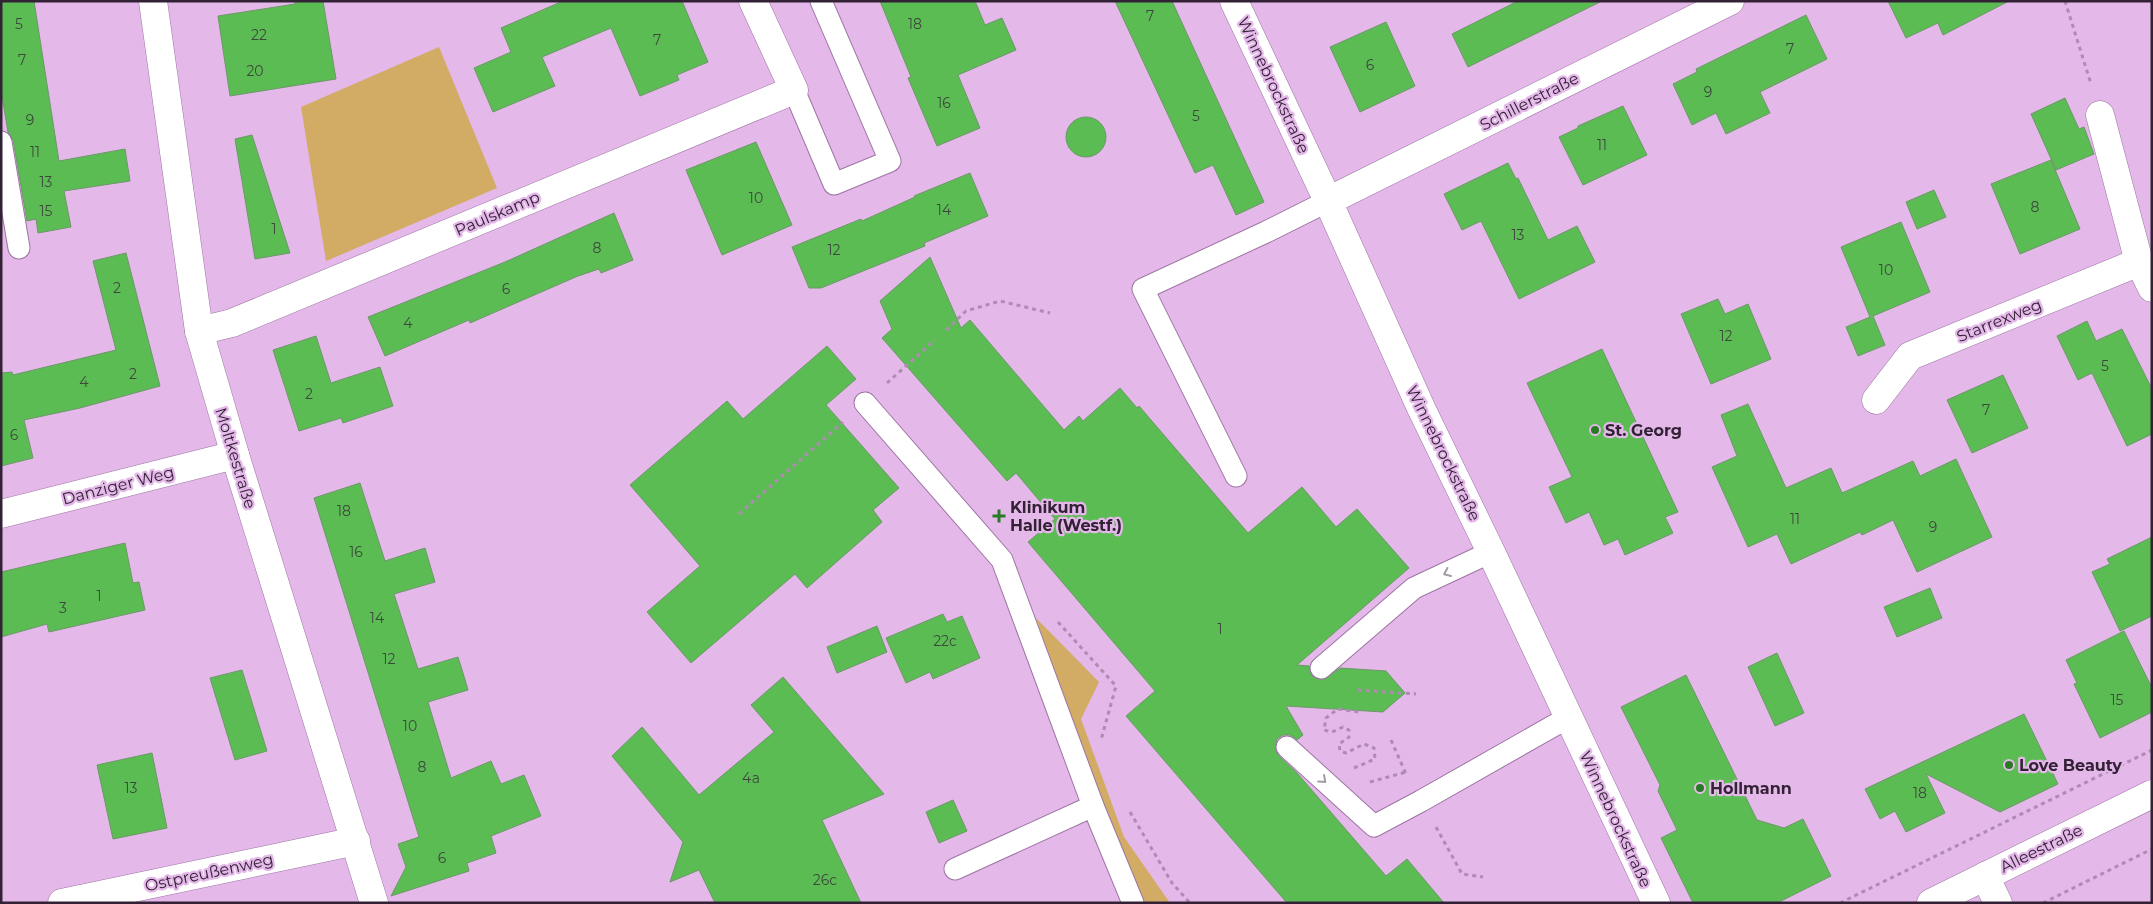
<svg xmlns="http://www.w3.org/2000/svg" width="2153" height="904" font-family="Montserrat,sans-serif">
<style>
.green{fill:#d2ac64}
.building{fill:#5cbc54;stroke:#6d9769}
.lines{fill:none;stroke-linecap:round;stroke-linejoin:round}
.service-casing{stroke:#9d75a3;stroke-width:23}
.minor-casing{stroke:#9d75a3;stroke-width:29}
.tertiary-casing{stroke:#9d75a3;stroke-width:29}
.path{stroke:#af8bb3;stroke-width:3;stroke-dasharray:4 4;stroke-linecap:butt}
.service{stroke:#fff;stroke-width:21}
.minor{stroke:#fff;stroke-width:28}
.tertiary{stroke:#fff;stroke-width:28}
.oneway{stroke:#a39ca4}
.poi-dot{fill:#297a24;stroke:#e4b8e9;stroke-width:2}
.labels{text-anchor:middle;stroke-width:4.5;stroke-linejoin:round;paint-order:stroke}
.number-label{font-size:14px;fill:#3d483d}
.street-label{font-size:16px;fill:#332235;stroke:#e4b8e9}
.poi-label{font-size:16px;font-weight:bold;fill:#332235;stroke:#e4b8e9;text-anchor:start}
</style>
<rect width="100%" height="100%" fill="#e4b8e9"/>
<g class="green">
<path d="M439 47 497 188 326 261 301 107Z"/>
<path d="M1036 618 1099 682 1081 719 1124 837 1170 903H1142L1098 807Z"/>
</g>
<g class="building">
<path d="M1 1H34L59 161 125 149 130 181 64 191 71 227 38 233 36 219 27 221 13 140 8 132 1 90Z"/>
<path d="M295 1H323L336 79 230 96 218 16 295 4Z"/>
<path d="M563 1H682L708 62 677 75 679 80 640 96 611 28 542 57 555 86 493 112 474 68 511 52 501 28Z"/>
<path d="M880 1H975L985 25 1002 18 1016 50 958 75 980 128 937 146 908 78 911 77Z"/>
<path d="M1115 1H1172L1264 202 1236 215 1213 165 1195 173Z"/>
<path d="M1518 1H1602L1468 67 1452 34Z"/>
<path d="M1888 1H2009L1943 35 1938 23 1906 38Z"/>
<path d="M1806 15 1827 59 1760 92 1770 113 1726 134 1716 113 1692 125 1673 84 1697 72 1696 69Z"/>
<path d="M1386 22 1415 86 1360 112 1330 47Z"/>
<path d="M2065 98 2079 129 2084 127 2094 154 2056 170 2031 114Z"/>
<path d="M1623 106 1647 155 1583 185 1559 137 1578 128V126Z"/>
<circle cx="1086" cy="137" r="20"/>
<path d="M252 135 290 253 255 259 235 139Z"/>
<path d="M756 142 792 225 722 255 686 170Z"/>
<path d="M2051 160 2080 229 2020 254 1991 184Z"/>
<path d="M1508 163 1516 179 1518 178 1548 240 1577 226 1595 262 1519 299 1481 221 1462 230 1444 194Z"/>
<path d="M970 173 988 216 924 243 925 246 821 288H809L792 247 861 219 862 221 915 197 914 196Z"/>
<path d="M1934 190 1946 217 1917 229 1906 202Z"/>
<path d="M614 213 633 260 601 273 599 269 578 276 470 323 469 320 385 356 368 317 505 262Z"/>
<path d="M1901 222 1930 292 1873 316 1885 345 1858 356 1846 327 1870 317 1841 247Z"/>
<path d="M126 253 160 386 80 408 24 420 33 458 1 466V373L12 372 13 375 116 350 93 261Z"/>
<path d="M930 257 961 328 970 320 1064 430 1079 416 1083 421 1120 388 1137 408 1139 406 1248 533 1302 487 1336 527 1357 509 1409 568 1297 665 1309 666 1312 676 1323 680 1340 668 1386 671 1405 693 1383 712 1286 706 1303 735 1297 740 1290 735H1283L1277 739 1275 750 1279 756 1297 773 1386 876 1407 859 1444 903H1287L1126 716 1155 691 1028 542 1055 519 1016 473 1007 481 882 338 892 329 880 301Z"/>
<path d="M1718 299 1725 314 1748 304 1771 359 1711 384 1681 314Z"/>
<path d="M2087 321 2096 341 2122 329 2152 389V434L2127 446 2092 373 2078 380 2057 336Z"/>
<path d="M316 336 331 383 380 367 393 406 343 423 341 418 299 431 273 350Z"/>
<path d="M827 346 856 379 826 405 899 488 873 510 882 522 807 588 795 574 691 663 647 612 700 566 630 485 727 401 743 419Z"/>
<path d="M1602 349 1678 512 1665 517 1673 533 1625 555 1618 539 1604 545 1589 512 1566 523 1549 487 1572 477 1527 383Z"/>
<path d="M2003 375 2028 428 1972 453 1947 400Z"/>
<path d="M1748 404 1786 488 1831 468 1842 493 1913 461 1920 476 1956 459 1992 537 1917 572 1893 520 1862 535 1860 532 1791 564 1777 534 1748 547 1712 467 1737 456 1721 415Z"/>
<path d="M360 483 385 561 425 548 435 582 394 594 418 669 458 657 463 673 468 690 428 702 451 778 491 761 501 784 524 775 541 816 491 836 496 853 467 863 469 871 391 896 406 867 398 844 419 837 314 498Z"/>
<path d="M2152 537V616L2120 631 2092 572 2110 564 2107 559Z"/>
<path d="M125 543 133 583 139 582 145 610 49 632 47 624 1 637V572Z"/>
<path d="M1930 588 1942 618 1897 637 1884 607Z"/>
<path d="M943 614 947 622 962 616 980 658 933 679 930 672 906 683 886 638Z"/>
<path d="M877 626 887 652 837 673 827 647Z"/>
<path d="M2124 631 2152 688V712L2100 738 2074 684 2077 683 2066 660Z"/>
<path d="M1777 653 1804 713 1775 726 1748 667Z"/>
<path d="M242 670 267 751 235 760 210 678Z"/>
<path d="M1686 675 1757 820 1784 828 1803 819 1831 876 1777 903H1693L1661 838 1677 830 1658 791 1660 785 1621 707Z"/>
<path d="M783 677 884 794 822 820 861 903H715L699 870 670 882 683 842 612 756 642 727 699 795 774 732 751 705Z"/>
<path d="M2024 714 2058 784 2000 812 1926 774 1945 813 1906 832 1895 811 1880 819 1865 789Z"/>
<path d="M152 753 167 828 113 839 97 765Z"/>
<path d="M953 800 967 831 939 843 926 812Z"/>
</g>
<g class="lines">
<g class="service-casing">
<g id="service">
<path d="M794 90 834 184 890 161 821 1"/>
<path d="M1 142 19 248"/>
<path d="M865 403 1002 560 1093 806 1133 903"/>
<path d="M1236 476 1143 289 1266 232 1328 201"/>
<path d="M1321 668 1414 588 1491 552"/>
<path d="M1287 747 1374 826 1421 801 1569 717"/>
<path d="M955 869 1093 806"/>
</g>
</g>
<g class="minor-casing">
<g id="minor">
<path d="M153 1 199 331 235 455 374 903"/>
<path d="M1234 1 1328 201 1422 410 1491 552 1656 903"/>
<path d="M2100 115 2139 262 2152 288"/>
<path d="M1328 201 1730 1"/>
<path d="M199 331 232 323 794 90 753 1"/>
<path d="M1876 400 1910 356 2139 262"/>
<path d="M1 514 235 455"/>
<path d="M1985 876 1998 903"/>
<path d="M62 903 356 841"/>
</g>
</g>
<g class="tertiary-casing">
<path id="tertiary" d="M1931 903 2152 794"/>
</g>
<g class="path">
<path d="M2065 1 2091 84"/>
<path d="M946 330 966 311 1000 301 1050 313"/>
<path d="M887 383 935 340"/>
<path d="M739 514 843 422"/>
<path d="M1058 622 1116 686 1101 740"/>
<path d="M1358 690 1416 694"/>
<path d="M1391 740 1406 774"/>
<path d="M1354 768 1375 759 1374 748 1364 744 1346 753 1340 751 1339 744 1349 737V730L1343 727 1332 732 1324 730 1326 718 1338 709 1359 712"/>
<path d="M1370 782 1406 772"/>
<path d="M1130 812 1172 883 1190 903"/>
<path d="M1436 827 1462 874 1483 877"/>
<path d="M1840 903 2152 750"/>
<path d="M2043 903 2152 849"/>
</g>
<use href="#service" class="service"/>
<use href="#minor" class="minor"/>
<use href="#tertiary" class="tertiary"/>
</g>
<defs><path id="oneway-chevron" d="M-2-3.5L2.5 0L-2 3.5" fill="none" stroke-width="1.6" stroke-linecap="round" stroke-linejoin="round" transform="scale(1.25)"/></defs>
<g class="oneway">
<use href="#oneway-chevron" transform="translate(1447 573) rotate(155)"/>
<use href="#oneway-chevron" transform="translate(1323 780) rotate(42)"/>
</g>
<g class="poi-dot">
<circle cx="1595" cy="430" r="5"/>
<path d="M996.5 508.5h5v5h5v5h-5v5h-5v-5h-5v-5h5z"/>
<circle cx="2009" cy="765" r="5"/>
<circle cx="1700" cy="788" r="5"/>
</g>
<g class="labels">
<g class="number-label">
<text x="1150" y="21">7</text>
<text x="19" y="29">5</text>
<text x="915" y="29">18</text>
<text x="259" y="40">22</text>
<text x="657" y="45">7</text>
<text x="1790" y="54">7</text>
<text x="22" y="65">7</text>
<text x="1370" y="70">6</text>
<text x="255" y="76">20</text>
<text x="1708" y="97">9</text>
<text x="944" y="108">16</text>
<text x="1196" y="121">5</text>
<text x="30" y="125">9</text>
<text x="1602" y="150">11</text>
<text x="35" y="157">11</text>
<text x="46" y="187">13</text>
<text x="756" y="203">10</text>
<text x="2035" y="212">8</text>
<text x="944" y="215">14</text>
<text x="46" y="216">15</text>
<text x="274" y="234">1</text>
<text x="1518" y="240">13</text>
<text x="597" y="253">8</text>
<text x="834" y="255">12</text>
<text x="1886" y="275">10</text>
<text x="117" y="293">2</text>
<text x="506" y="294">6</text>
<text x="408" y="328">4</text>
<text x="1726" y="341">12</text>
<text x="2105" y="371">5</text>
<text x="133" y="379">2</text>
<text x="84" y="387">4</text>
<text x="309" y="399">2</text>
<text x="1986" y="415">7</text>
<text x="14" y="440">6</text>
<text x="344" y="516">18</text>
<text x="1795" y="524">11</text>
<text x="1933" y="532">9</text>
<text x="356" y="557">16</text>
<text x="99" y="601">1</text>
<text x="63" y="613">3</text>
<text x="377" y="623">14</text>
<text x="1220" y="634">1</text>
<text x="945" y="646">22c</text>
<text x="389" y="664">12</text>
<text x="2117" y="705">15</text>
<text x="410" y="731">10</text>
<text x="422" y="772">8</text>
<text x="751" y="783">4a</text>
<text x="131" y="793">13</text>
<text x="1920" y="798">18</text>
<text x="442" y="863">6</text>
<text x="825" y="885">26c</text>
</g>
<g class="street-label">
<text transform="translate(1274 85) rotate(65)" y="6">Winnebrockstraße</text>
<text transform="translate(1529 101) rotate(-27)" y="6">Schillerstraße</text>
<text transform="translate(497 213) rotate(-23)" y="6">Paulskamp</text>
<text transform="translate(1999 320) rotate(-22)" y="6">Starrexweg</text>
<text transform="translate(1444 453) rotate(64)" y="6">Winnebrockstraße</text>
<text transform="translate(236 458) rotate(73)" y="6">Moltkestraße</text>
<text transform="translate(118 485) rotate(-14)" y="6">Danziger Weg</text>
<text transform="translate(1616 819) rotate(65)" y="6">Winnebrockstraße</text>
<text transform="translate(2041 848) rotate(-26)" y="6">Alleestraße</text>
<text transform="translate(209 872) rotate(-12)" y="6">Ostpreußenweg</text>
</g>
<g class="poi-label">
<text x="1605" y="436">St. Georg</text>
<text x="1010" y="513">Klinikum<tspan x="1010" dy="18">Halle (Westf.)</tspan></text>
<text x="2019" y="771">Love Beauty</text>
<text x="1710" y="794">Hollmann</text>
</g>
</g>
<rect width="2153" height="904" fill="none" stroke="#332235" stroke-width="5"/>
</svg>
